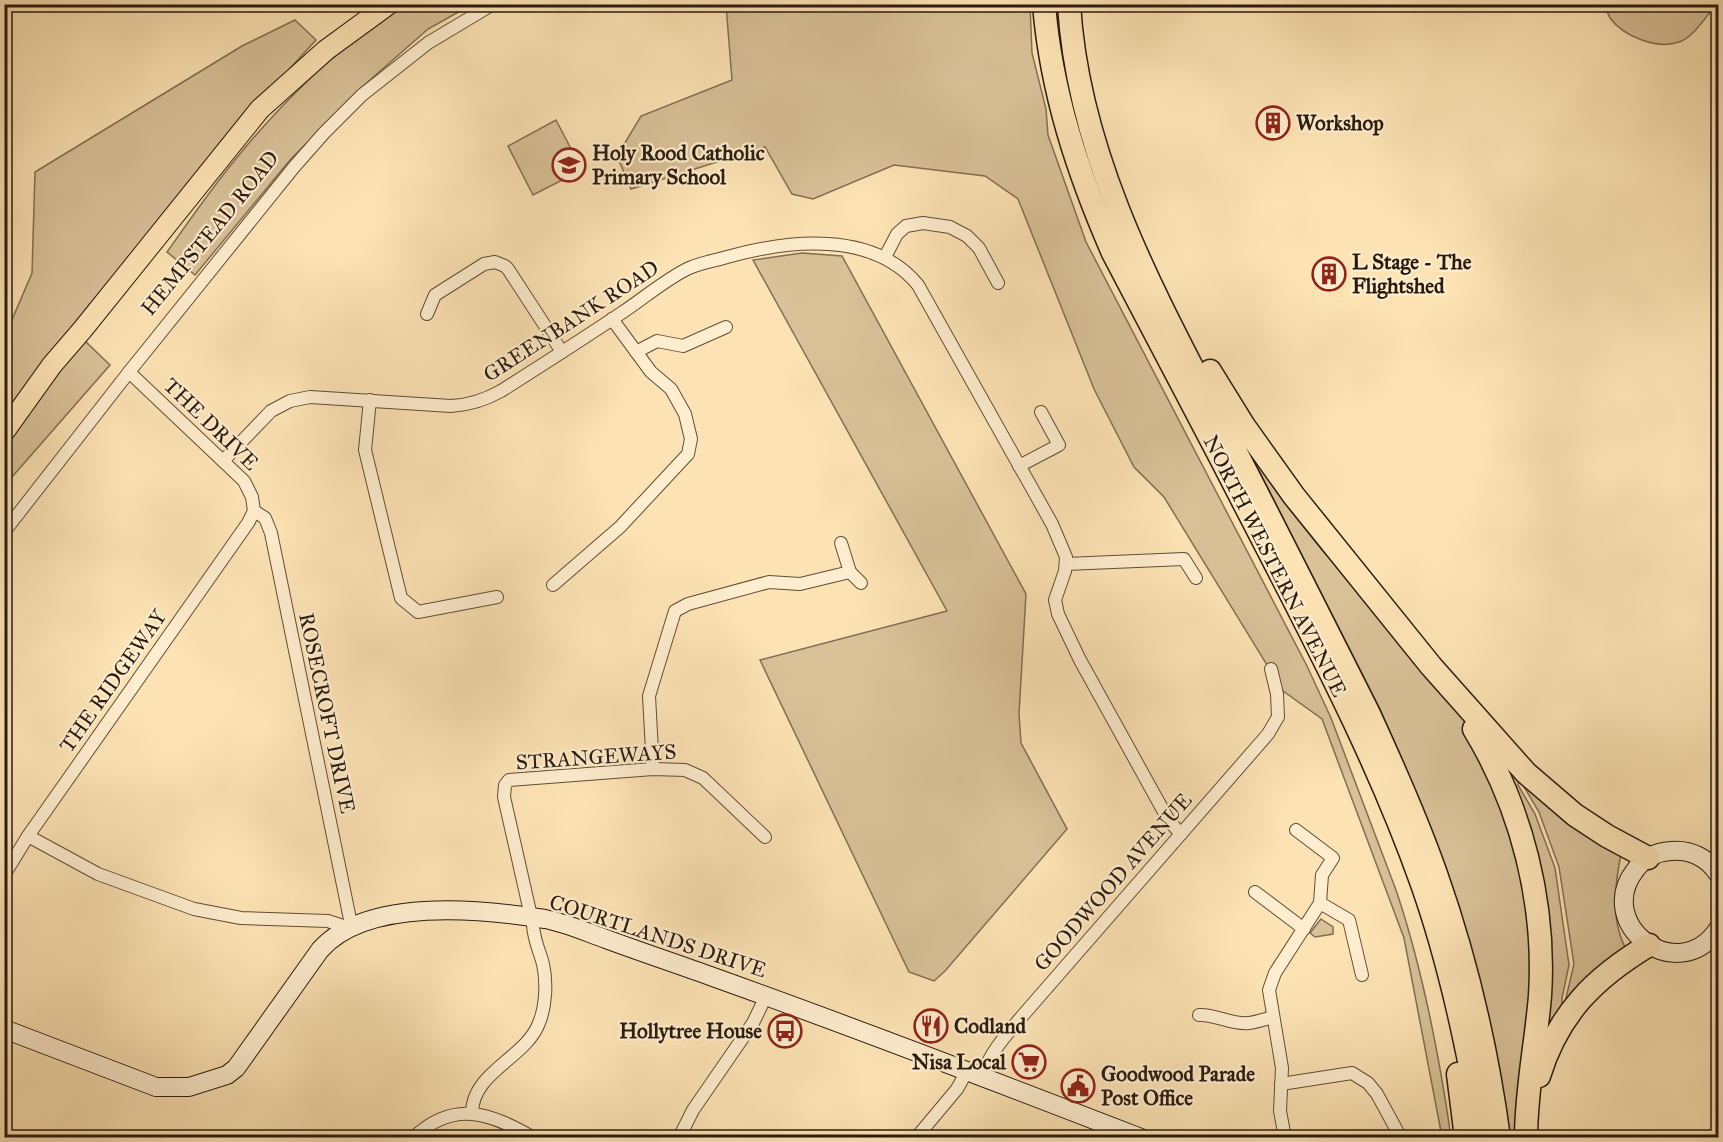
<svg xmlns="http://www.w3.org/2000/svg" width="1723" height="1142" font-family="'IM FELL Great Primer',serif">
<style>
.green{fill:#d9c198;stroke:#826e54;stroke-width:1.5}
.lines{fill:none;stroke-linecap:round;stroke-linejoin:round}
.street-casing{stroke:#5f4d38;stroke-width:14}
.secondary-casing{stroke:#2a1b0f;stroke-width:20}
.primary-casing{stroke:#2a1b0f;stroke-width:22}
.highway-casing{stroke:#2a1b0f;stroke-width:25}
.street{stroke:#feedce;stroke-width:12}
.secondary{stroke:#feedce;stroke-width:18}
.primary{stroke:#fde3b4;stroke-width:20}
.highway{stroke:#fde3b4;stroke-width:22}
.labels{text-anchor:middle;stroke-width:4.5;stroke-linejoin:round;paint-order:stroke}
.poi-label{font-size:21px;font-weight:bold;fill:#2a1b0f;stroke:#feedce;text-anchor:start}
.street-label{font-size:21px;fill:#2a1b0f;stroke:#feedce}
</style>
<rect width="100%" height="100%" fill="#fde3b4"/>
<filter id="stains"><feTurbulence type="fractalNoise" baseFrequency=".00333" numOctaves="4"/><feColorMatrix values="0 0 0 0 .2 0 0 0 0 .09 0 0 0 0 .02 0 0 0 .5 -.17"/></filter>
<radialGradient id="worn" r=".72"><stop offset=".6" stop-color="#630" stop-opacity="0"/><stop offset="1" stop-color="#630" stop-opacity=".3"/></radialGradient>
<g class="green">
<path d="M403 5H471L428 29 362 87 290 160 195 275 167 252C189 221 211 189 235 160 281 103 341 44 403 5Z"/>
<path d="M726 5H1030L1032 53 1046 109 1048 135 1086 242 1307 666 1331 718 1396 890C1423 970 1439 1054 1451 1137H1442L1404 938 1322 719 1283 691 1164 497 1134 467 1094 389 1018 199 985 176 894 165 813 199 792 194 765 147 631 189 617 156 641 116 732 80Z"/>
<path d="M1605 5H1716C1706 16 1694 37 1679 42 1657 50 1623 36 1610 18 1608 14 1606 9 1605 5Z"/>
<path d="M295 20 316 40C263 97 213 157 163 217 109 281 55 345 5 412V336L32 273 35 172 242 46Z"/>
<path d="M556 120 582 170 533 195 508 146Z"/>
<path d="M802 253 842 256 1026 594 1019 714 1021 743 1067 829 945 971 934 981 909 972 760 660 947 611 753 260Z"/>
<path d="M83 339 110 365 5 485V449L19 425Z"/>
<path d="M1249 451 1284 502 1322 550 1362 594 1459 710 1479 745 1504 797 1537 955 1518 1137H1509L1495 1045 1480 984 1447 873 1424 811 1380 709Z"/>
<path d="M1501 758 1522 773 1518 785 1535 814 1555 868 1569 965 1562 998V1010L1548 1041 1546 997Z"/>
<path d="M1523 785 1622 849C1615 884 1609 920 1628 953L1565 1002 1574 964 1559 867 1539 812Z"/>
<path d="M1321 919 1333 927V934L1315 937 1310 933Z"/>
</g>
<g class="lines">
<g class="street-casing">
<g id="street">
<path d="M885 257 897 234 906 226 923 223 950 227 967 236 979 248 998 283"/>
<path d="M427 314 435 295 484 264 495 262 505 266 508 269 562 352"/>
<path d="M636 352 657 341 683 346 726 327"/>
<path d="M129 372 244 481 252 497 254 511"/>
<path d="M370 400 365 450 401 598 418 612 497 597"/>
<path d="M223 461 271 411 290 401 310 397 451 406C470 405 485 400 501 391 542 365 583 339 623 312 644 298 665 280 687 269 699 263 714 261 727 257 788 240 873 230 918 285L1052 524 1066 557 1065 571 1055 600 1058 614 1080 660 1169 821 1181 834"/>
<path d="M1019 466 1059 445 1041 412"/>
<path d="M4 532 129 372 294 167 324 133 362 95 428 43 493 4"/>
<path d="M841 543 850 572 861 583"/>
<path d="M1066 564 1184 559 1196 578"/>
<path d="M553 585 620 527 688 454 691 439 685 414 671 389 651 372 612 319"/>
<path d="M653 769 649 696 675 611 688 604 769 582 800 584 850 572"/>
<path d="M28 836 98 874 194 909 241 918 328 921 352 929 271 533 265 518 254 511"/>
<path d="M4 875 28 836 248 523 254 511"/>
<path d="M1255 892 1304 929"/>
<path d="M1320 903 1349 920 1362 975"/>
<path d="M1199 1015C1216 1014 1231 1025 1249 1023 1257 1022 1265 1019 1273 1017"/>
<path d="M982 1076C990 1052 1007 1034 1024 1014L1268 734 1278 717 1277 694 1271 669"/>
<path d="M1281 1084 1352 1073 1368 1083 1377 1094 1401 1138"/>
<path d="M472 1113C472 1072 526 1058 539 1023 546 1006 547 982 543 964 539 949 534 941 533 925L504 797 505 785 509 780 653 769 685 770 703 778 765 837"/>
<path d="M413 1138C454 1099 490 1113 534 1138"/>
<path d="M679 1138 693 1110 753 1023 766 996"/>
<path d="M916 1138 957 1089 967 1071"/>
<path d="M1285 1138 1280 1111 1282 1068 1269 990 1275 973 1320 903 1322 875 1333 858 1296 830"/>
</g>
</g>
<g class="secondary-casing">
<g id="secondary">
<path d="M1718 874C1708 858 1690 849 1671 851 1657 852 1644 858 1636 869 1592 924 1678 989 1718 929"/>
<path d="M4 1029 156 1087H189L227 1075 236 1068 320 950C367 897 482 909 545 919 566 923 586 932 606 939 641 952 677 964 713 977 856 1028 999 1083 1141 1138"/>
</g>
</g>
<g class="primary-casing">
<path id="primary" d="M4 432 52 365 83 329 260 109 326 50 389 4"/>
</g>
<g class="highway-casing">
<g id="highway">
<path d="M1044 4C1051 92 1078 173 1113 253 1168 357 1223 462 1277 567 1330 670 1383 774 1422 884 1451 966 1468 1052 1484 1138"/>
<path d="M1069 4C1078 159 1156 297 1225 431 1274 525 1321 619 1369 714 1393 766 1417 820 1436 874 1466 959 1487 1049 1499 1138"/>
<path d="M1210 371 1244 426 1294 496 1431 666 1526 773 1575 815 1607 836 1648 858"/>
<path d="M1474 729C1522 808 1546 904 1540 996 1536 1044 1526 1090 1526 1138"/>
<path d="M1458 1074 1466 1138"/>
<path d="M1539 1076C1558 1014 1594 978 1649 945"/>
</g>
</g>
<use href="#street" class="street"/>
<use href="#secondary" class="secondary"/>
<use href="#primary" class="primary"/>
<use href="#highway" class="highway"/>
</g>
<defs>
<g id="building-ring" transform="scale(1.725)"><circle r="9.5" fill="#feedce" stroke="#8f2418" stroke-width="1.5"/><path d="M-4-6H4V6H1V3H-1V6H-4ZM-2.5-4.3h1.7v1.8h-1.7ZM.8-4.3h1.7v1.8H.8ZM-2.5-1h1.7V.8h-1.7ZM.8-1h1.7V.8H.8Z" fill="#8f2418"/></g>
<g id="school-ring" transform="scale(1.725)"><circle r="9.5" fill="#feedce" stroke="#8f2418" stroke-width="1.5"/><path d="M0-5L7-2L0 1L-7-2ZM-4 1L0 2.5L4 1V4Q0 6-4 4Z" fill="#8f2418"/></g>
<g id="restaurant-ring" transform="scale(1.725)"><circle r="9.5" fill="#feedce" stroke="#8f2418" stroke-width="1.5"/><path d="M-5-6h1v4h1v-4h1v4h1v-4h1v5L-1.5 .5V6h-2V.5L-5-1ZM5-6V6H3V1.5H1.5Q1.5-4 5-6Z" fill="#8f2418"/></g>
<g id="bus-ring" transform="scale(1.725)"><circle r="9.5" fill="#feedce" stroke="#8f2418" stroke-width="1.5"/><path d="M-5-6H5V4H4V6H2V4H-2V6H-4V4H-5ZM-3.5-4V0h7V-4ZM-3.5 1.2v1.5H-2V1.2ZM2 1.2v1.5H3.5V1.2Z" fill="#8f2418"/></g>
<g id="supermarket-ring" transform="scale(1.725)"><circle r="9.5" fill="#feedce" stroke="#8f2418" stroke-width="1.5"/><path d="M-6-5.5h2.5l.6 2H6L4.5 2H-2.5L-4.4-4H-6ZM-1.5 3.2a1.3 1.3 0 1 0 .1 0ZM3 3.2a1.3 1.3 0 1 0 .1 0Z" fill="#8f2418"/></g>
<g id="civic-ring" transform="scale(1.725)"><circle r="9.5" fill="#feedce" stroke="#8f2418" stroke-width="1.5"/><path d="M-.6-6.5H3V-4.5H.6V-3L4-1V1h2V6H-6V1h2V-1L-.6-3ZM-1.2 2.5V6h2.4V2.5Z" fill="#8f2418"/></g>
</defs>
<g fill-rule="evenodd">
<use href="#building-ring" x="1273" y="123"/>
<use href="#school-ring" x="569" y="165"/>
<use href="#building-ring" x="1329" y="274"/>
<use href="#restaurant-ring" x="931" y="1026"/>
<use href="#bus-ring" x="785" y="1031"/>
<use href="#supermarket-ring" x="1029" y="1062"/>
<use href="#civic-ring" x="1078" y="1086"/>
</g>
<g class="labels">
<g class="poi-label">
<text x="1296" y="130">Workshop</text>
<text x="592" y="160">Holy Rood Catholic<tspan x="592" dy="24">Primary School</tspan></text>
<text x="1352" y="269">L Stage - The<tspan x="1352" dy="24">Flightshed</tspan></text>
<text x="954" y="1033">Codland</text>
<text x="762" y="1038" text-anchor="end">Hollytree House</text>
<text x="1006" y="1069" text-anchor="end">Nisa Local</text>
<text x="1101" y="1081">Goodwood Parade<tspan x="1101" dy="24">Post Office</tspan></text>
</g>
<g class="street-label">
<text transform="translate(210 233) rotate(-51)" y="7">HEMPSTEAD ROAD</text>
<text transform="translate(571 321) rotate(-33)" y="7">GREENBANK ROAD</text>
<text transform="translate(211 424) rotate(44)" y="7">THE DRIVE</text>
<text transform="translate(1275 566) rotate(63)" y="7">NORTH WESTERN AVENUE</text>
<text transform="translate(113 681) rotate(-55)" y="7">THE RIDGEWAY</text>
<text transform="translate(327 713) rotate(78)" y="7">ROSECROFT DRIVE</text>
<text transform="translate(596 757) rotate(-4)" y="7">STRANGEWAYS</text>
<text transform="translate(1113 882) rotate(-49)" y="7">GOODWOOD AVENUE</text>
<text transform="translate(658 936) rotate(18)" y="7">COURTLANDS DRIVE</text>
</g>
</g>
<rect width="1723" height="1142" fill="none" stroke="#fde3b4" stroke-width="24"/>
<rect x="6" y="6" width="1711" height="1130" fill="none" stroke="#2a1b0f" stroke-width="3"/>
<rect x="12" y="12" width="1699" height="1118" fill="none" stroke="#2a1b0f" stroke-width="1.5"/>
<rect width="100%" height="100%" filter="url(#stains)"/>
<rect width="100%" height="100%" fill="url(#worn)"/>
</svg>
